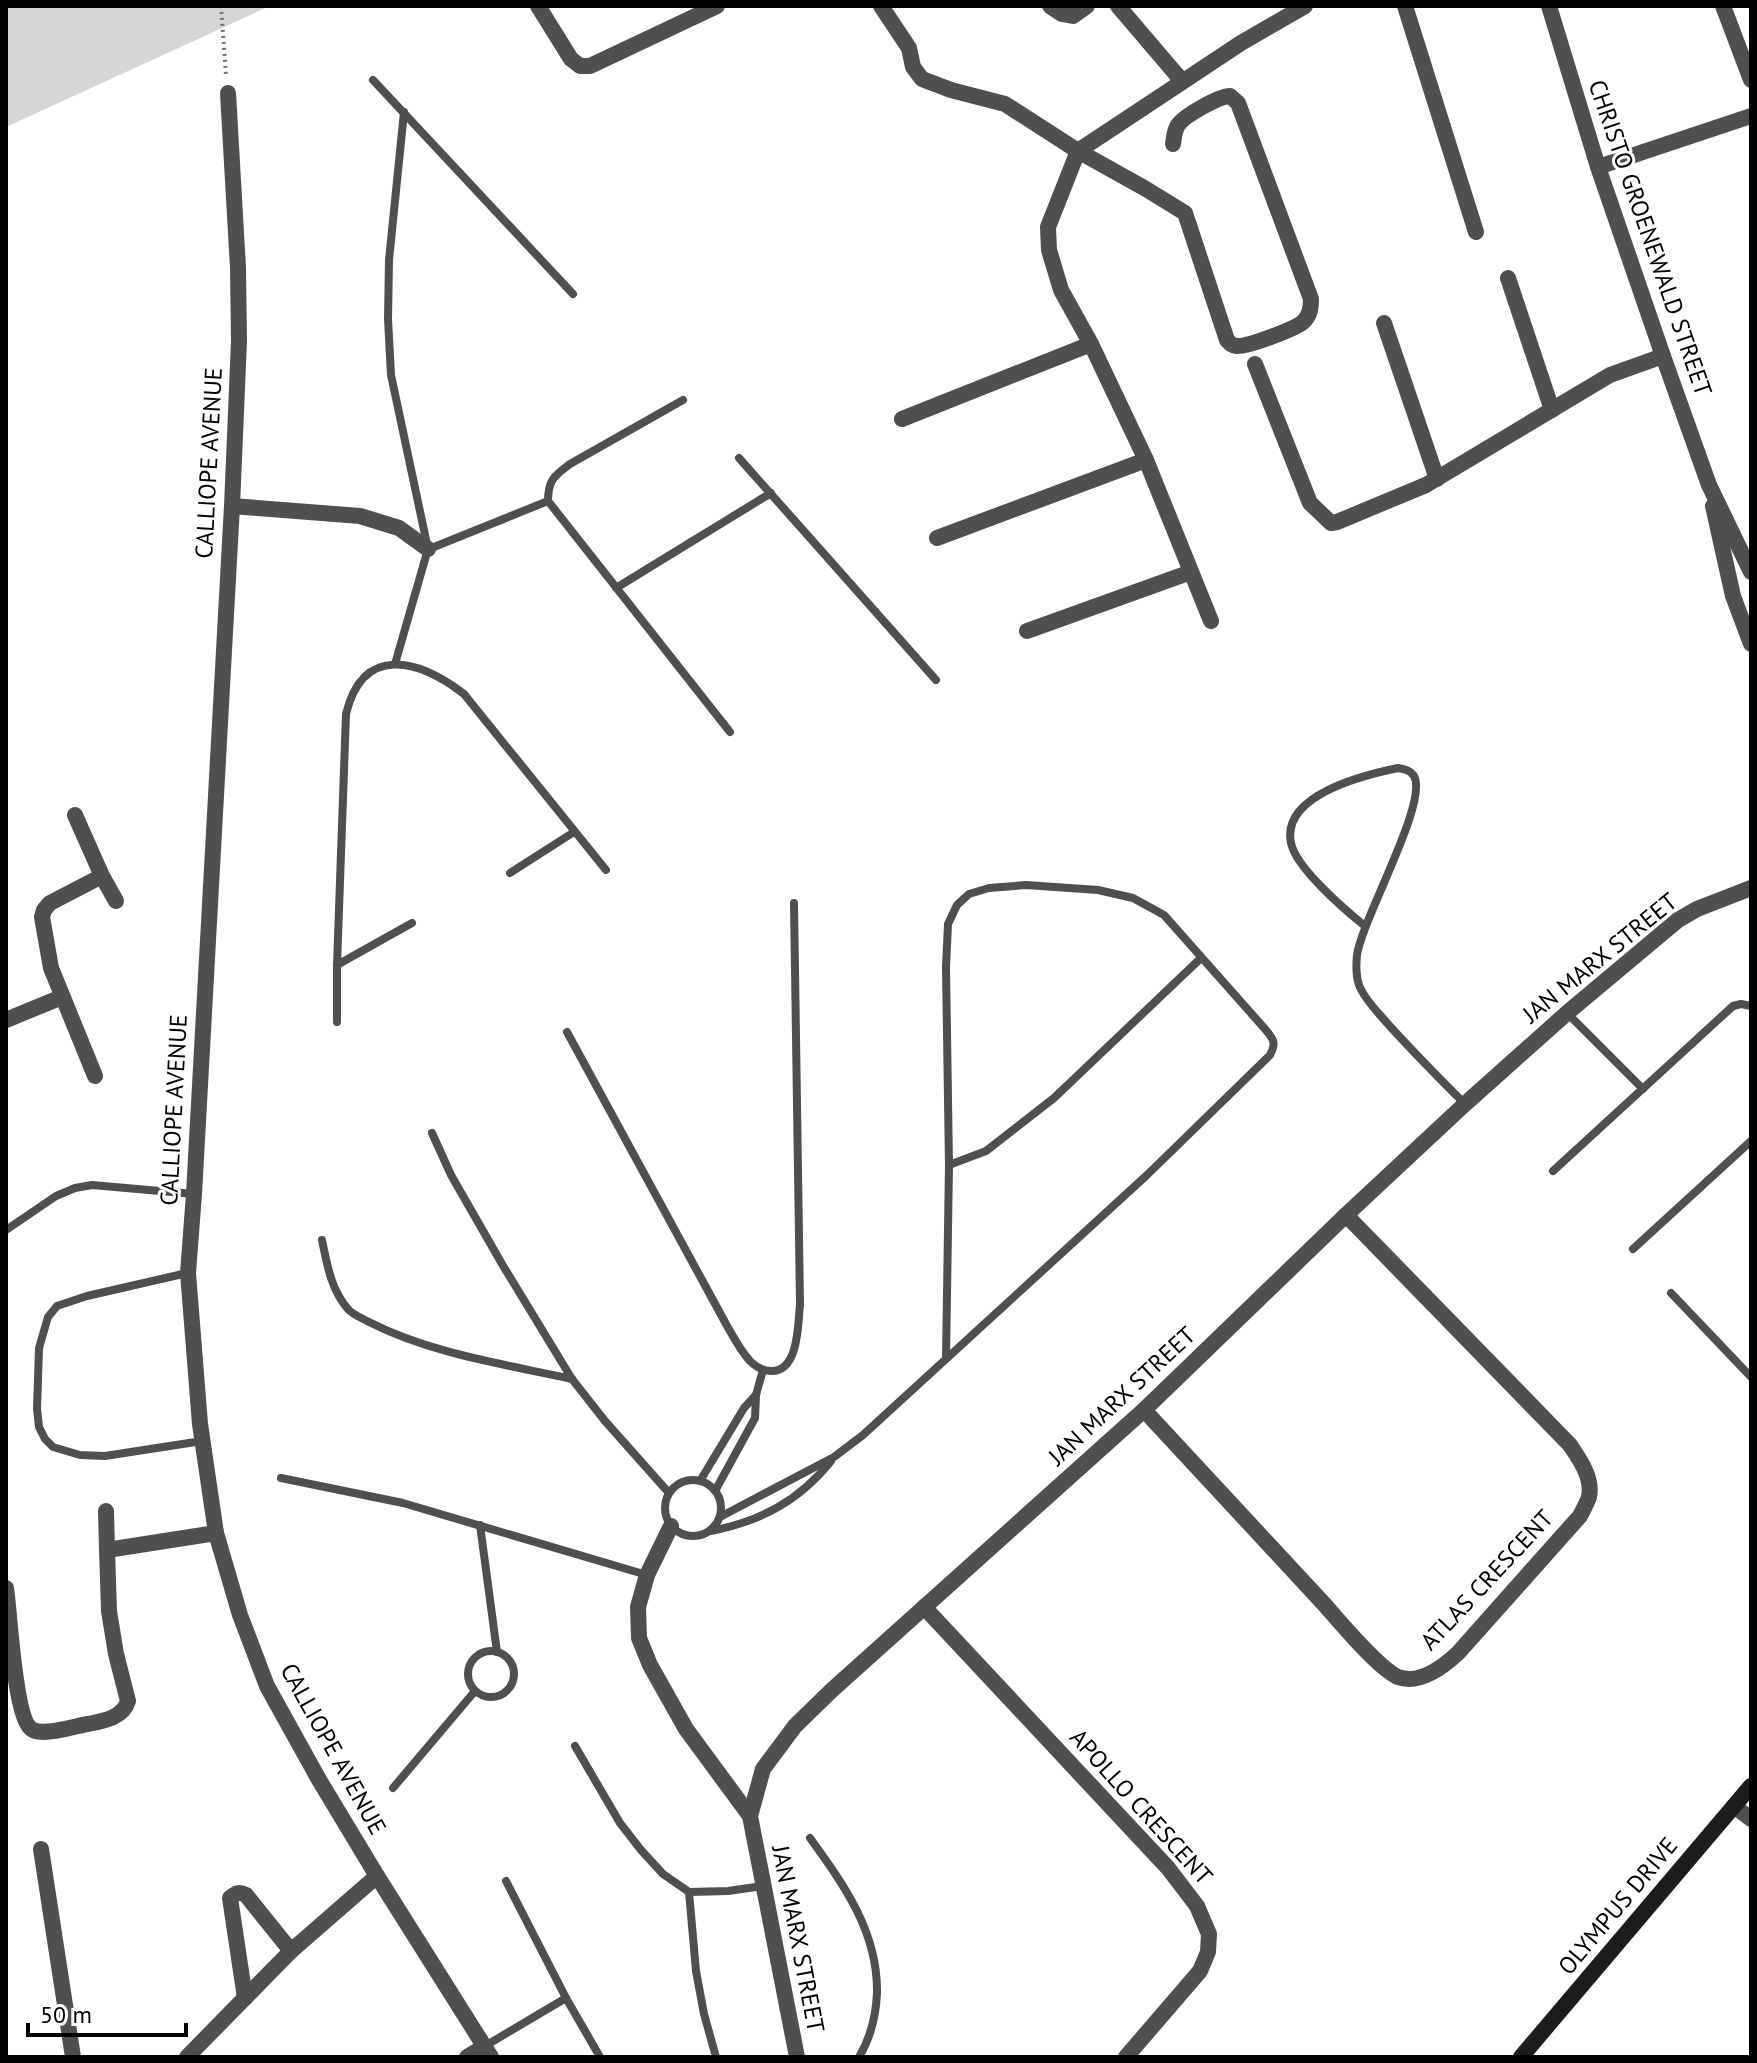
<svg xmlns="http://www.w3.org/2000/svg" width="1757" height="2063" font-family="'PT Sans',sans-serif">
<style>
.green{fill:#d6d6d6}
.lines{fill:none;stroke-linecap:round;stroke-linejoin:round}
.path{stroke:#717171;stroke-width:4;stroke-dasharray:2 4;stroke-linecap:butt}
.lane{stroke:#4f4f4f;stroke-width:8}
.street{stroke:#4f4f4f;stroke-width:16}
.secondary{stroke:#1c1c1c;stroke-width:16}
.labels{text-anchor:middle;stroke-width:6;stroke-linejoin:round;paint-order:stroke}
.street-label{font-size:24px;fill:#000;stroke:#fff}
</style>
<rect width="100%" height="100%" fill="#fff"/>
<path class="green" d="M6 6H270L6 127Z"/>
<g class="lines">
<path class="path" d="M221 6 226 75"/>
<g class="lane">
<path d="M373 80 573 294"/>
<path d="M683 400 570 464C554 476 548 480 548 501L730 732"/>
<path d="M739 458 936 680"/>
<path d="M429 549 548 501"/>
<path d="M616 588 771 493"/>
<path d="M395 664 428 549 391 375 388 319 389 260 404 112"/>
<path d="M510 873 574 832"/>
<path d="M1365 926C1345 910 1296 868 1291 843 1281 795 1364 775 1398 768 1404 769 1410 770 1414 776 1429 802 1362 919 1357 955 1356 965 1356 976 1359 985 1363 996 1373 1007 1380 1015 1407 1046 1436 1075 1465 1104"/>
<path d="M337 965 412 923"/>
<path d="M1567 1013 1643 1089"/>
<path d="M337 1022V965L346 714C363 644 418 659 464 694L606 870"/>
<path d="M567 1032 726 1324C733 1336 740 1350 750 1361 755 1366 763 1371 771 1371 799 1372 798 1323 800 1304L794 903"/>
<path d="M432 1133 451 1175 502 1264 572 1379 605 1421 669 1493"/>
<path d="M949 1165 986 1151 1054 1098 1201 958"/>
<path d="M1553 1171 1733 1006 1741 1004 1751 1006"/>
<path d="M6 1230 56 1196 75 1188 92 1185 194 1194"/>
<path d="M322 1240C327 1264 331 1290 348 1309 353 1315 362 1318 369 1322 432 1354 504 1364 572 1379"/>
<path d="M1633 1249 1751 1141"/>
<path d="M187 1273 87 1296 57 1306 48 1317 39 1348 37 1409 39 1427 45 1439 53 1447 80 1455 105 1456 202 1441"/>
<path d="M1671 1293 1751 1377"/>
<path d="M281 1478 403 1503 647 1575"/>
<circle cx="693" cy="1508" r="28"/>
<path d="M700 1481 744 1408 756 1395"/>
<path d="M715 1491 755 1418 756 1395 763 1370"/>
<path d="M720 1517 834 1457 863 1435 1147 1175 1270 1055C1277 1042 1273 1039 1265 1029L1164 915 1133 898 1098 890 1026 885 989 888 969 894 957 905 948 924 946 967 949 1165 946 1358"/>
<path d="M480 1525 497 1652"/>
<path d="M711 1531C761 1521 799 1501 831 1461"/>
<circle cx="491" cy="1674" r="23"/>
<path d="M575 1746 620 1823 641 1850 663 1874 689 1892 728 1891 763 1886"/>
<path d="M393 1788 475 1691"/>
<path d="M810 1838C844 1885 878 1932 877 1993 876 2016 871 2037 859 2057"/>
<path d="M506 1881 566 1998 600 2057"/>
<path d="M689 1892 696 1971 704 2014 716 2057"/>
<path d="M485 2046 566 1998"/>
</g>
<g class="street">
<path d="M538 6 571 59 580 66H590L717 6"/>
<path d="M881 6 909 48 913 67 922 79 951 90 1005 104 1078 151 1146 189 1185 213 1227 340C1231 344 1231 345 1237 346 1247 347 1295 329 1303 322 1310 316 1311 308 1311 299L1238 103 1230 96C1219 96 1184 116 1178 125 1174 131 1174 138 1173 144"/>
<path d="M1050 6 1062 14 1073 16 1087 6"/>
<path d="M1118 6 1182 81"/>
<path d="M1405 6 1476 232"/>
<path d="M1549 6 1598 167 1663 356 1709 485 1751 572"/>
<path d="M1723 6 1751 80"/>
<path d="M228 93 238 268 239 341 232 506 194 1194 188 1273 200 1424 216 1533 240 1615 267 1686 318 1778 377 1876 491 2057"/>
<path d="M1598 167 1751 116"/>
<path d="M1508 278 1552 410"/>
<path d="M1384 323 1437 479"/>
<path d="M1255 364 1310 503 1331 523 1337 522 1426 485 1610 375 1663 356"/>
<path d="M902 419 1091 344"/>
<path d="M232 506 360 516 399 528 428 549"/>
<path d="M1713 506 1733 596 1751 644"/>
<path d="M937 538 1146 460"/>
<path d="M1211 621 1146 460 1091 344 1061 290 1049 250 1048 227 1078 151 1241 43 1305 6"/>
<path d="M1027 631 1191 572"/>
<path d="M75 815 102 876 50 903 44 910 42 917 51 968 95 1076"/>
<path d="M102 876 116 901"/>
<path d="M6 1020 62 997"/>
<path d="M1144 1410C1204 1475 1264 1540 1324 1604 1340 1622 1378 1668 1398 1677 1420 1685 1443 1667 1458 1653L1580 1516C1583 1510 1587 1503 1589 1497 1593 1478 1580 1460 1570 1445L1346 1215"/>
<path d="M106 1511 107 1550 216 1533"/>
<path d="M671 1526 647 1575 638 1607 639 1638 650 1665 686 1729 750 1816"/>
<path d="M6 1588C10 1612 14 1721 33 1730 45 1736 74 1726 88 1724 103 1721 123 1718 128 1701L116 1654 109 1611 107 1550"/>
<path d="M924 1607 1168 1868 1197 1906 1209 1934 1208 1952 1200 1971 1126 2057"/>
<path d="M1734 1806 1751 1819"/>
<path d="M41 1849 73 2057"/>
<path d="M245 1998 230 1898C236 1893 239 1891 246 1895L291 1951"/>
<path d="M187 2057 291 1951 377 1876"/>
<path d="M467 2057 485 2046"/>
<path d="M797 2057 750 1816 763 1769 795 1726 832 1690 1144 1410 1346 1215 1465 1104 1567 1013 1678 920 1697 909 1751 888"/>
</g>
<path class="secondary" d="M1521 2057 1751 1786"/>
</g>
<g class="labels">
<g class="street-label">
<text transform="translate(1650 238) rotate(71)" y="8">CHRISTO GROENEWALD STREET</text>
<text transform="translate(209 463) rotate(-87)" y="8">CALLIOPE AVENUE</text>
<text transform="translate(1600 958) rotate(-39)" y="8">JAN MARX STREET</text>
<text transform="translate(174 1110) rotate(-87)" y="8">CALLIOPE AVENUE</text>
<text transform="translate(1122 1396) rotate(-43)" y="8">JAN MARX STREET</text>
<text transform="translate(1487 1580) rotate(-47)" y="8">ATLAS CRESCENT</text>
<text transform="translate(333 1749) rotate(61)" y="8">CALLIOPE AVENUE</text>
<text transform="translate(1141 1807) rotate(48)" y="8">APOLLO CRESCENT</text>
<text transform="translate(1618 1906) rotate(-50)" y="8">OLYMPUS DRIVE</text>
<text transform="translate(798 1939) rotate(79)" y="8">JAN MARX STREET</text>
</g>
</g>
<rect width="1757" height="2063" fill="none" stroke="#000000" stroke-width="16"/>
<path d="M28 2023v12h158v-12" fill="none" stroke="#000000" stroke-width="4"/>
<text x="40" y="2023" font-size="24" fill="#000000" stroke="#ffffff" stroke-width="6" paint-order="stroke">50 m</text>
</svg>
